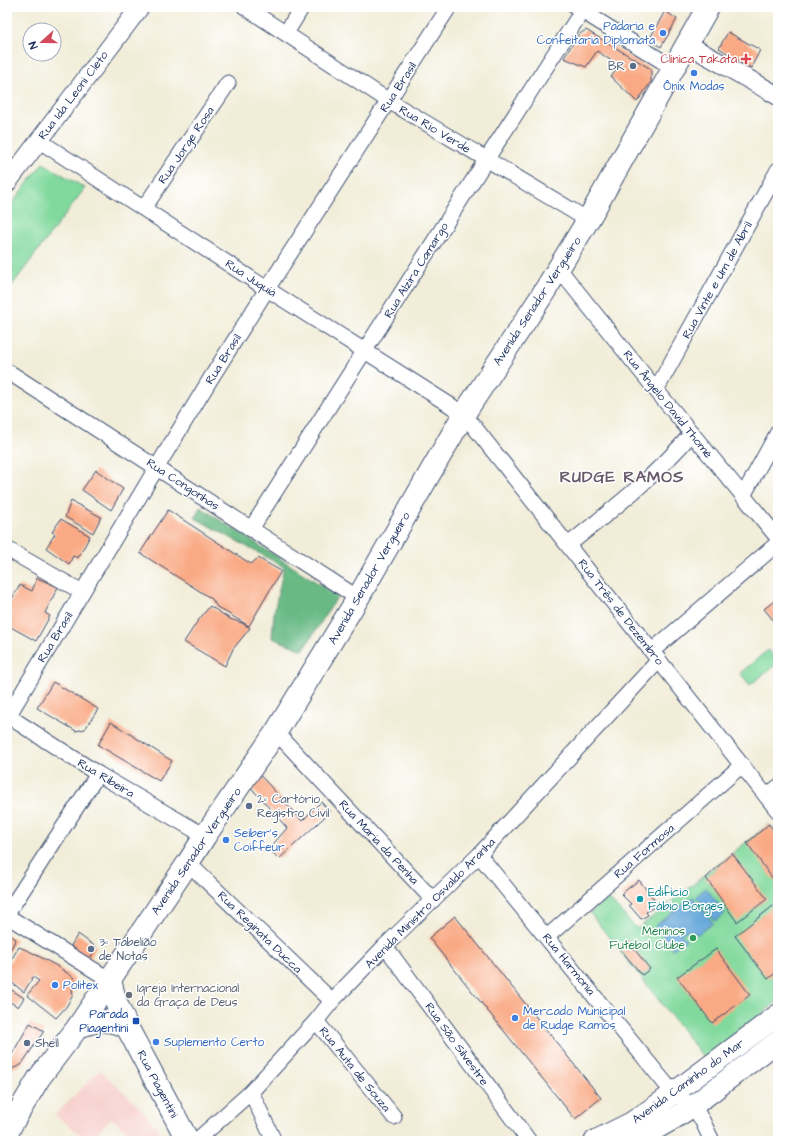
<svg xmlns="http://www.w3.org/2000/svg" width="785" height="1148" font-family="'Architects Daughter',sans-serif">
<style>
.built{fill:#f7d0cd}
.green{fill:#81d99d;stroke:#4e847e}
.forest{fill:#68b984;stroke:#427471}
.water{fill:#66a8da;stroke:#406c9c}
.building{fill:#f9a983}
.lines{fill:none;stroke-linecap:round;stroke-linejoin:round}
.minor-casing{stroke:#3b4c70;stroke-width:17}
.tertiary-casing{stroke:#3b4c70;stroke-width:20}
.secondary-casing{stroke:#3b4c70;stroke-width:23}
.primary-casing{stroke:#3b4c70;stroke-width:24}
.minor{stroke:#fff;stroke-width:15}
.tertiary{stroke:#fff;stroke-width:18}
.secondary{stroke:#fff;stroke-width:21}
.primary{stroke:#fff;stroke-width:22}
.shop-dot{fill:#3f7fe0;stroke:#fff;stroke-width:1.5}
.health-dot{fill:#e0444e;stroke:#fff;stroke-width:1.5}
.service-dot{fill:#5c6f8a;stroke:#fff;stroke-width:1.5}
.culture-dot{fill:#0f9aa8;stroke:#fff;stroke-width:1.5}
.leisure-dot{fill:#2e9e5b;stroke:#fff;stroke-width:1.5}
.worship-dot{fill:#6b7280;stroke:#fff;stroke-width:1.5}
.transit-dot{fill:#1a4fb4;stroke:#fff;stroke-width:1.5}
.labels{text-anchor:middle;stroke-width:3;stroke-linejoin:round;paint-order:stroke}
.shop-label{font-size:12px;fill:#366cbe;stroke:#fff;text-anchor:start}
.health-label{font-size:12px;fill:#be3a42;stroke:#fff;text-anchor:end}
.service-label{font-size:12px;fill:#4e5e75;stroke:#fff;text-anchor:start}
.street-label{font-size:12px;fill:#1b2f5e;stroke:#fff}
.culture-label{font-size:12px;fill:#0d838f;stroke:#fff;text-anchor:start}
.leisure-label{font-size:12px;fill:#27864d;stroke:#fff;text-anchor:end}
.worship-label{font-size:12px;fill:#5b616d;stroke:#fff;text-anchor:start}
.transit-label{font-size:12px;fill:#164399;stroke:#fff;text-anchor:end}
.district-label{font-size:16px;font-weight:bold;letter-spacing:1px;fill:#695a6b;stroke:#fff}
</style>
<rect width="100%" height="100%" fill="#fff"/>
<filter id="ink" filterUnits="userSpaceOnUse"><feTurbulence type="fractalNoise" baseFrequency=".025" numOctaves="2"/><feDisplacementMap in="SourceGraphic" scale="8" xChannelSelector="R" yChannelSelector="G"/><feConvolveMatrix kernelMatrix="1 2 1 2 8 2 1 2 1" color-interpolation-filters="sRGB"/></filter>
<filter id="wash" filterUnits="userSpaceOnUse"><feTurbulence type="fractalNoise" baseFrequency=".012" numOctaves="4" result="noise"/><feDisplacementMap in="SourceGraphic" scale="16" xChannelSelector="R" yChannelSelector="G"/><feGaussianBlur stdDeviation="0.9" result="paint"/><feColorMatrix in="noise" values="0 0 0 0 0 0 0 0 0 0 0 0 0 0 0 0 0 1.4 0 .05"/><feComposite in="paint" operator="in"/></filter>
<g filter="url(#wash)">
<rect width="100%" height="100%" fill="#f1edd8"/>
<path class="built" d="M100 1070 132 1100 160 1130 151 1141H138L111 1118 90 1141H89L55 1115Z"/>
<g class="green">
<path d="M43 163 85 188 7 292V210Z"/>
<path d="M768 650 778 663 750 685 740 673Z"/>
<path d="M769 824 778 836V1001L705 1059 590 913 608 898 637 929Z"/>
</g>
<path class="forest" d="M200 507 338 596 303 650 272 638 274 612 284 567 195 518Z"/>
<g class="water">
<path d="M706 888 725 913 715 921 696 896Z"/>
<path d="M693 897 713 923 698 934 687 930 681 934 686 940 673 949 655 926Z"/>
</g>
<g id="blocks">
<g class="building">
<path d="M665 11 677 19 661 47 649 40Z"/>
<path d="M586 30 651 69V82L637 102 611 77 619 66 597 51 586 67 564 58 578 35Z"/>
<path d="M728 32 760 50 751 68 719 48Z"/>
<path d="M96 470 123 489 111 510 82 490Z"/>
<path d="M71 501 101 517 93 533 65 517Z"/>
<path d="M168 510 251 564 258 558 281 571 249 626 217 607 212 599 140 553Z"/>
<path d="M61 519 90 536 78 558 73 556 69 564 46 548 55 534 52 532Z"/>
<path d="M37 578 58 587 45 613 50 616 36 641 7 625V614L9 610 7 608V607L13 597 20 585 32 591Z"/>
<path d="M778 598V626L764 609Z"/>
<path d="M210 606 230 619 242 623 250 628 233 649 225 666 184 642 197 622Z"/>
<path d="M53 682 98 709 85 729 76 731 37 708Z"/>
<path d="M111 722 172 761 159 781 98 745Z"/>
<path d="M259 774 302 821 321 802 330 812 279 859 269 849 287 828 246 782Z"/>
<path d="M769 824 778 836V886L747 843Z"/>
<path d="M732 853 767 899 737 922 706 878Z"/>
<path d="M639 880 659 906 656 909 654 907 646 912 648 915 641 919 629 905 631 904 621 894Z"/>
<path d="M778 902V971L768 979 735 936Z"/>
<path d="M455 916 601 1098 575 1119 429 938Z"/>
<path d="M7 934 16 939 7 956Z"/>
<path d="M78 934 96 947 89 961 69 949Z"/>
<path d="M628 941 650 969 642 975 619 948Z"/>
<path d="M19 947 29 951 57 966 73 977 76 982 72 989 73 995 66 1007 56 1018 27 995 39 981 33 977 24 992 7 979V966Z"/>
<path d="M716 949 750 995 712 1023 677 977Z"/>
<path d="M7 987 24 998 18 1007 7 1000Z"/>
<path d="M30 1023 44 1031 21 1065 7 1071V1055L12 1054Z"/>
</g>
</g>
</g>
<g filter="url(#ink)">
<use href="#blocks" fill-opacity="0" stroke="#3b4c70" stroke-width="1"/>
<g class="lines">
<g class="minor-casing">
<g id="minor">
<path d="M245 7 389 101 588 220"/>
<path d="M576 7 673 68"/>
<path d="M286 33 302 7"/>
<path d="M38 140 267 289 464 414 778 811"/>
<path d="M144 208 228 83"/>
<path d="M559 269 656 390 778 538"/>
<path d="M7 371 358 598"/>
<path d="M656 390 778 170"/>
<path d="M743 496 778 432"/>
<path d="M251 529 486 160 582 11"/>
<path d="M568 545C612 510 656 476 692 433"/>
<path d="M7 549 82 592"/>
<path d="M652 651 778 543"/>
<path d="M8 716 98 774 205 836"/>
<path d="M7 718 157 467 211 378 267 289 449 7"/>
<path d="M276 732 433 900"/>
<path d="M767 796 778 787"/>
<path d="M479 855 674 1094 693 1106 702 1120 712 1141"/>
<path d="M188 863 332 1001"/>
<path d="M7 914 98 774"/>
<path d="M7 916 110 980"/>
<path d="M547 937 742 765"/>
<path d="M385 946 529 1141"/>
<path d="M316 1021 394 1117"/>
<path d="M251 1092 274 1141"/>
<path d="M196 1141 251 1092 316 1021 332 1001 385 946 479 855 659 660"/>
</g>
</g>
<g class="tertiary-casing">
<g id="tertiary">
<path d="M687 44 778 96"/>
<path d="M7 183 140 7"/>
</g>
</g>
<g class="secondary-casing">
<g id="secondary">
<path d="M595 1141 631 1123 659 1104 778 1015"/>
<path d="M635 1141 673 1119 693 1106 778 1041"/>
</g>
</g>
<g class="primary-casing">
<g id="primary">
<path d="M110 980 115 1000 127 1027 188 1141"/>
<path d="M78 1027C96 1020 109 1018 127 1027"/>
<path d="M7 1134 11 1125 39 1078 78 1027 188 863 205 836 276 732 358 598 464 414 541 297 588 220 708 7"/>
</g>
</g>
<use href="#minor" class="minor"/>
<use href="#tertiary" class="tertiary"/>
<use href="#secondary" class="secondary"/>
<use href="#primary" class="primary"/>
</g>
</g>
<g class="shop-dot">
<circle cx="663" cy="33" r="4"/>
<circle cx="694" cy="73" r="4"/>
<circle cx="226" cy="840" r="4"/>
<circle cx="55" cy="985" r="4"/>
<circle cx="515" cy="1018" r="4"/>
<circle cx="156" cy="1042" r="4"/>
</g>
<path class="health-dot" d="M744 53h4v4h4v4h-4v4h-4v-4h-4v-4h4z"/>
<g class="service-dot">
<circle cx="633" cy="66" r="4"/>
<circle cx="249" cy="806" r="4"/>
<circle cx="91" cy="949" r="4"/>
<circle cx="27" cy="1043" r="4"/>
</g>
<circle class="culture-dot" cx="640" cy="899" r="4"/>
<circle class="leisure-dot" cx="693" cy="938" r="4"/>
<circle class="worship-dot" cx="129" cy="995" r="4"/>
<rect class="transit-dot" x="132" y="1017" width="8" height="8" rx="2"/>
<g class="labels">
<g class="shop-label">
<text x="655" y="30" text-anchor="end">Padaria e<tspan x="655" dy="14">Confeitaria Diplomata</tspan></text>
<text x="694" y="90" text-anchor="middle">Ônix Modas</text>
<text x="234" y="837">Seiber's<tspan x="234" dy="14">Coiffeur</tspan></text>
<text x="63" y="989">Politex</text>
<text x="523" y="1015">Mercado Municipal<tspan x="523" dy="14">de Rudge Ramos</tspan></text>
<text x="164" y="1046">Suplemento Certo</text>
</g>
<g class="health-label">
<text x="737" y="63">Clinica Takata</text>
</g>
<g class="service-label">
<text x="625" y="70" text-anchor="end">BR</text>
<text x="257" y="803">2º Cartório<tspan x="257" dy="14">Registro Cívil</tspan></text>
<text x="99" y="946">3º Tabelião<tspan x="99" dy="14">de Notas</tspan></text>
<text x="35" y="1047">Shell</text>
</g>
<g class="street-label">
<text transform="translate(398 87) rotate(-57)" y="4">Rua Brasil</text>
<text transform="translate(73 95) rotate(-53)" y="4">Rua Ida Leoni Cleto</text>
<text transform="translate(435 129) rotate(31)" y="4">Rua Rio Verde</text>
<text transform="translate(186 145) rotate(-56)" y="4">Rua Jorge Rosa</text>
<text transform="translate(416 270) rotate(-58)" y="4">Rua Alzira Camargo</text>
<text transform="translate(251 278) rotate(33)" y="4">Rua Juquiá</text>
<text transform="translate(717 280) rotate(-61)" y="4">Rua Vinte e Um de Abril</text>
<text transform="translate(537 301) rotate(-57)" y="4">Avenida Senador Vergueiro</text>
<text transform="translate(223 359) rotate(-58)" y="4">Rua Brasil</text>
<text transform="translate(668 404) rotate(51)" y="4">Rua Ângelo David Thomé</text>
<text transform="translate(183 484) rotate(33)" y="4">Rua Congonhas</text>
<text transform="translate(369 578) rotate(-60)" y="4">Avenida Senador Vergueiro</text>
<text transform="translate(621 612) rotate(52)" y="4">Rua Três de Dezembro</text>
<text transform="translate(55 637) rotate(-59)" y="4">Rua Brasil</text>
<text transform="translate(106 778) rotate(31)" y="4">Rua Ribeira</text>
<text transform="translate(379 842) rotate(47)" y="4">Rua Maria da Penha</text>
<text transform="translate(196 851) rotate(-56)" y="4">Avenida Senador Vergueiro</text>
<text transform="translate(644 851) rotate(-41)" y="4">Rua Formosa</text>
<text transform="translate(430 903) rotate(-45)" y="4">Avenida Ministro Osvaldo Aranha</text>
<text transform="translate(260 932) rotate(44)" y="4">Rua Reginata Ducca</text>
<text transform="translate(569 964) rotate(51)" y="4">Rua Harmonia</text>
<text transform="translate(457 1044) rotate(54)" y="4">Rua São Silvestre</text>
<text transform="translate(355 1069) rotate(51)" y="4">Rua Auta de Souza</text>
<text transform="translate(688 1081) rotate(-36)" y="4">Avenida Caminho do Mar</text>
<text transform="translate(158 1084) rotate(62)" y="4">Rua Piagentini</text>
</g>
<g class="culture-label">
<text x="648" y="896">Edifício<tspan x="648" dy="14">Fábio Borges</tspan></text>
</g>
<g class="leisure-label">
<text x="685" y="935">Meninos<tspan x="685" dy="14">Futebol Clube</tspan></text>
</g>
<g class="worship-label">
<text x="137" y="992">Igreja Internacional<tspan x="137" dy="14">da Graça de Deus</tspan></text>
</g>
<g class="transit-label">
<text x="128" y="1018">Parada<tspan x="128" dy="14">Piagentini</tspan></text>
</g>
<g class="district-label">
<text x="622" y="482">RUDGE RAMOS</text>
</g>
</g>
<rect width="785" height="1148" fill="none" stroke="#fff" stroke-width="24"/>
<g transform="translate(42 42) rotate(249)"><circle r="19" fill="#ffffff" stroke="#a4acbf"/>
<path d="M0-3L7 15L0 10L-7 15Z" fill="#d1495b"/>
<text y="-6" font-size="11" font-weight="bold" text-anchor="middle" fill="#1b2f5e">N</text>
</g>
</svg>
